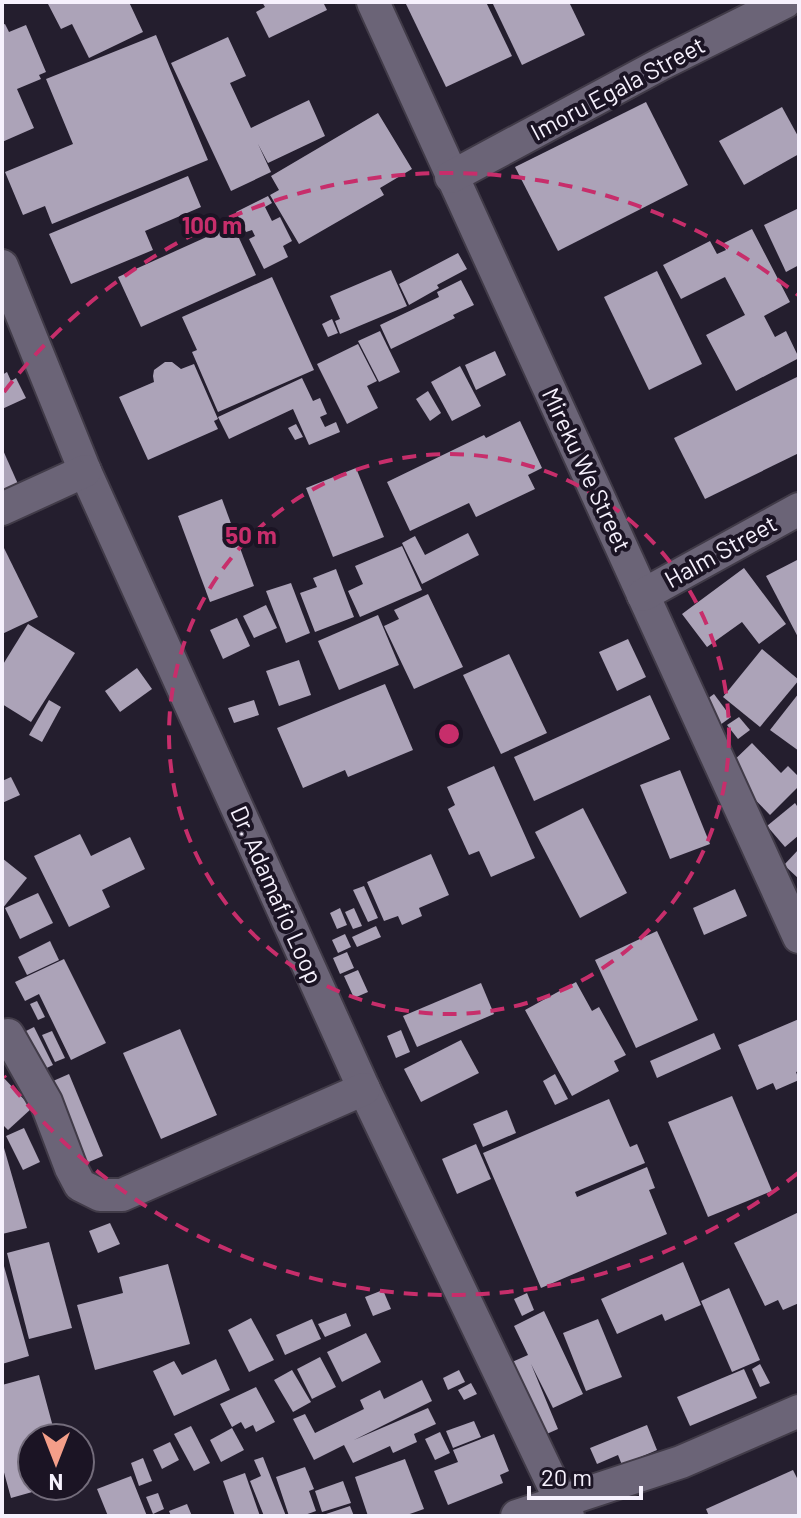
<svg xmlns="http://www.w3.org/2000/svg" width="801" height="1518" font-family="Barlow,sans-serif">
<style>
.building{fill:#aca3b8}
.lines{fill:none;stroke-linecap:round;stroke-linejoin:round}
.minor-casing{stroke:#413b48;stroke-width:36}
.minor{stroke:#6b6477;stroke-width:32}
.ring{fill:none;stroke:#c72e6b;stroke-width:4;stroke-dasharray:14 10}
.labels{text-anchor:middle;stroke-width:8;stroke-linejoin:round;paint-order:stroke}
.street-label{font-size:24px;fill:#f6f1fd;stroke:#1b1424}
.centre{fill:#c72e6b;stroke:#1b1424;stroke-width:4}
.ring-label{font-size:24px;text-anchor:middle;font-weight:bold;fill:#c72e6b;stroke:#1b1424;stroke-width:8;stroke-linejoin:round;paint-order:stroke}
</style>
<rect width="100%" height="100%" fill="#241e2e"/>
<g class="building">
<path d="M47 2H129L143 32 89 58 72 24 61 29Z"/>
<path d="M262 2H323L327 10 269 38 256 12 265 7Z"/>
<path d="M405 2H486L512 56 446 87Z"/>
<path d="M492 2H569L585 35 522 65Z"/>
<path d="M5 24 9 32 26 25 46 72 39 75 41 79 17 89 34 128 2 142V25Z"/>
<path d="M156 35 208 160 52 224 45 206 23 215 5 172 73 144 46 79Z"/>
<path d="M228 37 246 76 230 83 251 128 309 100 325 136 268 163 258 144 271 172 231 191 171 63Z"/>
<path d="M646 102 688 185 558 251 515 167Z"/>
<path d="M782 107 799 138V154L744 185 719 141Z"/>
<path d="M378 113 412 169 380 188 384 195 299 244 270 195 279 190 271 176Z"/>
<path d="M188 176 201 207 145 231 153 250 71 284 49 234Z"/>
<path d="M268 196 272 203 265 207 272 221 280 217 292 241 283 246 288 257 264 269 249 239 255 236 252 230 246 232 236 212Z"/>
<path d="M799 208V265L786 272 764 225Z"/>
<path d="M233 225 256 275 141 327 118 277Z"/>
<path d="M752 229 790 302 764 316 775 337 786 331 799 358 736 391 706 335 745 315 725 277 681 299 663 265 710 241 717 254 726 250 722 244Z"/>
<path d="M458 253 467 269 437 285 439 288 409 305 399 284Z"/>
<path d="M391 270 407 306 340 334 335 321 340 319 330 296Z"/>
<path d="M657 271 702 364 649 390 604 297Z"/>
<path d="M272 277 314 370 218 412 192 352 197 350 182 317Z"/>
<path d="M461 280 474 305 453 315 455 318 391 349 380 325 439 297 437 292Z"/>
<path d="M332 319 338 333 328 337 322 324Z"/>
<path d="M380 331 400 372 379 382 358 341Z"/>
<path d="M358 344 377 381 367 386 378 408 347 424 317 364Z"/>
<path d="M495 351 506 375 476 390 465 365Z"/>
<path d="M165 362H172L181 369 194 364 218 419 214 421 218 429 148 460 119 397 154 382 153 376 154 370Z"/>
<path d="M460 366 481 406 452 421 431 382Z"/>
<path d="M7 372 11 381 16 378 26 398 2 409V375Z"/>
<path d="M799 376V453L705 499 674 438Z"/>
<path d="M302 378 313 401 320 398 327 414 320 417 325 427 336 422 340 432 309 445 293 409 229 439 218 417Z"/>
<path d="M428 391 441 413 430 421 416 399Z"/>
<path d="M520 421 542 468 528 475 535 489 476 517 469 503 410 531 387 482 484 435 486 438Z"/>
<path d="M296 424 303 437 295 440 288 428Z"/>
<path d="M2 448 18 484 2 491Z"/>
<path d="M356 468 384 537 333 557 306 488Z"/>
<path d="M222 499 254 586 210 602 178 516Z"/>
<path d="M468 533 479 555 422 584 402 543 415 536 425 555Z"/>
<path d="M2 544 38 617 2 634Z"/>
<path d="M402 546 422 590 360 617 348 591 363 584 355 566Z"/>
<path d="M799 559V639L766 576Z"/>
<path d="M744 568 786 624 759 644 742 622 707 647 682 614Z"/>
<path d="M336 569 354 617 315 632 300 593 317 587 313 578Z"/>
<path d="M291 583 310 633 286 643 266 591Z"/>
<path d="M428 594 463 667 414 689 384 626 399 619 394 610Z"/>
<path d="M266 605 277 628 254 638 243 616Z"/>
<path d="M378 615 399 665 339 690 318 641Z"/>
<path d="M237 618 250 646 223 659 210 630Z"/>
<path d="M28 624 75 653 31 722 2 704V666Z"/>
<path d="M628 639 646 677 617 691 599 652Z"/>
<path d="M762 649 799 680 760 727 723 697Z"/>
<path d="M509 654 547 733 501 754 463 675Z"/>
<path d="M299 660 311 695 279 706 266 671Z"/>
<path d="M137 668 152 689 120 712 105 691Z"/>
<path d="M385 684 413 750 348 777 345 770 303 788 277 728Z"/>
<path d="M799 693V751L770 730Z"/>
<path d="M714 694 731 717 720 725 703 702Z"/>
<path d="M650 695 670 739 534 801 514 757Z"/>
<path d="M49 700 61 707 42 742 29 735Z"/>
<path d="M254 700 259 715 234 723 228 708Z"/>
<path d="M739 717 750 730 738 739 727 725Z"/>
<path d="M752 743 781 773 788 766 799 777V786L770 815 725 769Z"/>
<path d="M494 766 535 858 491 877 479 851 469 855 448 809 455 805 447 787Z"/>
<path d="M680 770 710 844 670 859 640 785Z"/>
<path d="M11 777 20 795 2 803V781Z"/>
<path d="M795 803 799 809V835L785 847 767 826Z"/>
<path d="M583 808 627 893 580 918 535 832Z"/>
<path d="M80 834 91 856 130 837 145 869 102 890 110 907 69 927 34 856Z"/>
<path d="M799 849V879L784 865Z"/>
<path d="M431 854 449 895 419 908 422 916 402 925 398 916 384 921 367 882Z"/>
<path d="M2 858 27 878 2 909Z"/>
<path d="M364 886 378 918 368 922 353 890Z"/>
<path d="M735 889 747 916 704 935 693 908Z"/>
<path d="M38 893 53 923 20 939 5 908Z"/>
<path d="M340 908 347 925 337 929 330 913Z"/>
<path d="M354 908 362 926 353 929 345 912Z"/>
<path d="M376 926 381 937 357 947 352 937Z"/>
<path d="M657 931 698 1020 636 1048 595 960Z"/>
<path d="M345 934 351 947 338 953 332 940Z"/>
<path d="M50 941 59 960 27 975 18 957Z"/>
<path d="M347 952 354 968 340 974 333 958Z"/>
<path d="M64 959 106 1043 71 1060 39 994 25 1001 15 982Z"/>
<path d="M358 970 368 992 354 998 344 976Z"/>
<path d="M576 982 592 1011 599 1007 626 1055 614 1061 619 1071 572 1096 525 1010Z"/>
<path d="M481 983 494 1014 417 1047 403 1016Z"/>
<path d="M37 1001 45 1017 38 1020 30 1004Z"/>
<path d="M799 1019V1071L796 1072 799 1080 776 1090 773 1083 757 1090 738 1045Z"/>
<path d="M34 1027 53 1065 36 1073 18 1035Z"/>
<path d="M180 1029 217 1115 161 1139 123 1053Z"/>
<path d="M401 1030 410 1052 396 1058 387 1036Z"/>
<path d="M52 1031 65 1058 55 1062 42 1035Z"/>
<path d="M714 1033 721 1049 657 1078 650 1061Z"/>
<path d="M461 1040 479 1073 421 1102 404 1069Z"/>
<path d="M69 1074 103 1156 84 1164 44 1085Z"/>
<path d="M555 1074 568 1099 555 1105 543 1081Z"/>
<path d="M2 1076 32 1108 8 1130 2 1124Z"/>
<path d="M732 1096 772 1191 708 1217 668 1122Z"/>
<path d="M609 1099 630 1147 637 1144 645 1163 575 1192 577 1197 647 1167 655 1188 649 1190 667 1234 541 1288 483 1153Z"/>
<path d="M507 1110 516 1133 483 1147 473 1124Z"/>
<path d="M24 1128 40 1162 23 1170 6 1136Z"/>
<path d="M2 1141 27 1228 2 1234Z"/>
<path d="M476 1144 491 1179 457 1194 442 1159Z"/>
<path d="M799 1212V1303L783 1310 778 1300 765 1306 734 1243Z"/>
<path d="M110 1223 120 1244 98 1253 89 1231Z"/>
<path d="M49 1242 72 1328 29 1339 7 1253Z"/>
<path d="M2 1259 29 1356 2 1364Z"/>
<path d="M683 1262 701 1305 665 1321 662 1314 617 1334 601 1299Z"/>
<path d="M168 1264 190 1344 95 1370 77 1305 123 1293 119 1277Z"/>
<path d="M729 1288 760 1360 732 1372 701 1301Z"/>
<path d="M383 1290 391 1309 373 1316 365 1297Z"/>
<path d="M527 1293 534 1310 522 1316 514 1299Z"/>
<path d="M544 1311 583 1394 553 1408 531 1364 558 1429 542 1436 512 1362 528 1355 514 1326Z"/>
<path d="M346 1313 351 1326 325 1337 318 1324Z"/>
<path d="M251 1318 274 1360 249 1372 228 1330Z"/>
<path d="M312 1319 321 1339 285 1355 276 1335Z"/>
<path d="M598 1319 622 1377 586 1391 563 1333Z"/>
<path d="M366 1333 381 1362 342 1382 327 1352Z"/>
<path d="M320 1357 336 1387 312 1399 297 1369Z"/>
<path d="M216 1359 230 1390 174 1416 153 1371 174 1361 182 1375Z"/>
<path d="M760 1364 770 1383 760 1387 752 1369Z"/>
<path d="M744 1369 757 1398 690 1426 677 1397Z"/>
<path d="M292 1370 311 1402 293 1412 274 1380Z"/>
<path d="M459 1370 465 1382 448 1390 443 1378Z"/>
<path d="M39 1375 56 1438H32V1486L50 1487 11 1498 2 1465V1385Z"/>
<path d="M422 1380 432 1401 354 1440 428 1408 436 1424 414 1434 417 1442 393 1453 390 1446 353 1463 344 1445 314 1460 293 1419 305 1414 315 1433 364 1409 360 1400 380 1390 384 1399Z"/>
<path d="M471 1383 477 1394 464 1400 458 1390Z"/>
<path d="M256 1387 275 1422 256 1432 253 1425 245 1429 241 1422 232 1427 220 1404Z"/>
<path d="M474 1421 481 1437 453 1448 446 1431Z"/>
<path d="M647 1425 657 1450 622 1465 618 1455 597 1464 590 1448Z"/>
<path d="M191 1426 210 1463 194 1471 174 1434Z"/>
<path d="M232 1428 244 1450 221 1462 210 1440Z"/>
<path d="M440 1432 450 1453 435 1460 425 1439Z"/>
<path d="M494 1434 509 1471 500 1475 503 1483 448 1505 434 1471 458 1462 453 1450Z"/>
<path d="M170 1442 179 1460 162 1469 153 1450Z"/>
<path d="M263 1457 286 1516H264L250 1481 261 1476 254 1460Z"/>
<path d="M143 1458 152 1481 139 1486 131 1463Z"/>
<path d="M405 1459 424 1509 404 1516H368L355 1477Z"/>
<path d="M305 1467 314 1489 309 1491 316 1511 302 1516H289L276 1477Z"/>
<path d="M793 1470 799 1482V1516H709L706 1509Z"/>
<path d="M245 1473 260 1516H235L223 1481Z"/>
<path d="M131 1476 147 1516H108L97 1489Z"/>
<path d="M343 1481 351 1503 322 1512 315 1491Z"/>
<path d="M158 1493 164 1509 153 1514 146 1497Z"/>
<path d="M187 1504 192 1516H171L169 1511Z"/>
<path d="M350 1506 354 1516H323V1515Z"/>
</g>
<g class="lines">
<g class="minor-casing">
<g id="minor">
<path d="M373 2 799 937"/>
<path d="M451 177 661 64 785 2"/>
<path d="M2 266 85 471 364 1089 568 1516"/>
<path d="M2 509 85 471"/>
<path d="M643 595 799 509"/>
<path d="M8 1035 46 1102 71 1168 80 1185 100 1195H122L364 1089"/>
<path d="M517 1516 681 1462 799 1411"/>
</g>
</g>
<use href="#minor" class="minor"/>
</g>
<g class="ring">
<circle cx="449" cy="734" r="280"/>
<path d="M798 1173A561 561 0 0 1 4 1076M4 392A561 561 0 0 1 798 295"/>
</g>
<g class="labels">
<g class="street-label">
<text transform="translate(618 89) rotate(-28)" y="8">Imoru Egala Street</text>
<text transform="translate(586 470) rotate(65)" y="8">Mireku We Street</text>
<text transform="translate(721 552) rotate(-29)" y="8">Halm Street</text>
<text transform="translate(276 895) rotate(66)" y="8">Dr. Adamafio Loop</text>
</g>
</g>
<circle cx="449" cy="734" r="12" class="centre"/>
<g class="ring-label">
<text x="212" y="234">100 m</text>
<text x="251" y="544">50 m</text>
</g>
<rect width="801" height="1518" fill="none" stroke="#f6f1fd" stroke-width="8"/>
<g transform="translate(56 1462) rotate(180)"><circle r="38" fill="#1b1424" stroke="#736c7b" stroke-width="2"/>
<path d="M0-6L14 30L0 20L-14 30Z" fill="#f49e89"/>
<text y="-12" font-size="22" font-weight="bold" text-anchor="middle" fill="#f6f1fd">N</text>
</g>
<path d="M529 1486v12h112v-12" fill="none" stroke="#f6f1fd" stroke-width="4"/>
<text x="541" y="1486" font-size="24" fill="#f6f1fd" stroke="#1b1424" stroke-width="6" paint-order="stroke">20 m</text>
</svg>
